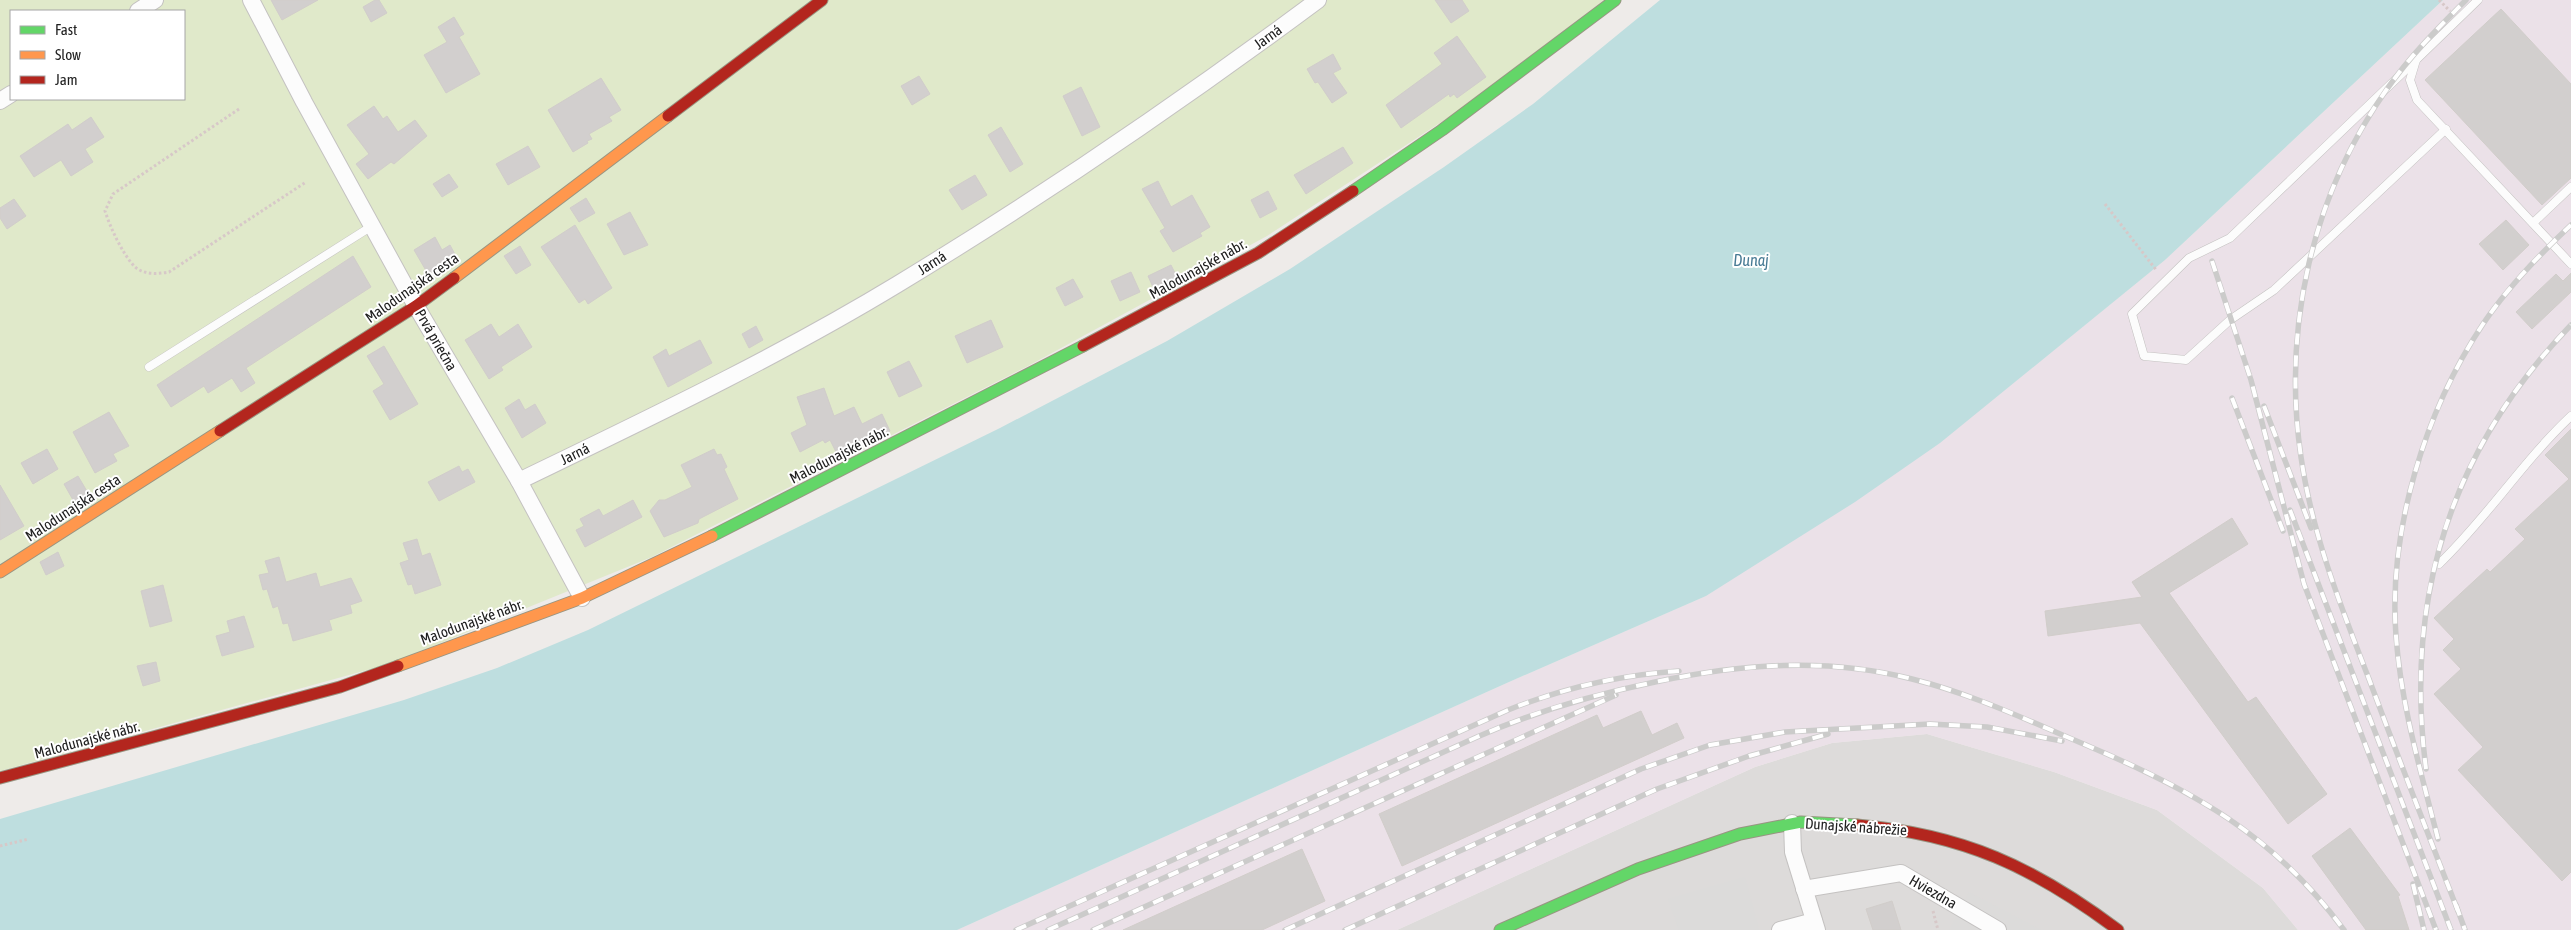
<svg xmlns="http://www.w3.org/2000/svg" width="2571" height="930" font-family="'Asap Condensed',sans-serif">
<style>
.residential{fill:#dddbda}
.industrial{fill:#ebe1e8}
.religious{fill:#dcdbda}
.grass{fill:#e0e9ca;fill-rule:evenodd}
.water{fill:#bededf}
.building{fill:#d2cfce;stroke:#d1cdca}
.lines{fill:none;stroke-linecap:round;stroke-linejoin:round}
.lane-casing{stroke:#c4c2c1;stroke-width:9}
.street-casing{stroke:#c4c2c1;stroke-width:18}
.fast-casing{stroke:#989582;stroke-width:13}
.slow-casing{stroke:#989582;stroke-width:13}
.jam-casing{stroke:#989582;stroke-width:13}
.path{stroke:#d7c8c8;stroke-width:3;stroke-dasharray:2.5 2.5;stroke-linecap:butt}
.lane{stroke:#fcfcfc;stroke-width:8}
.street{stroke:#fcfcfc;stroke-width:16}
.fast{stroke:#63d668;stroke-width:11}
.slow{stroke:#ff974d;stroke-width:11}
.jam{stroke:#b3261e;stroke-width:11}
.rail-casing{stroke:#cbcbca;stroke-width:5.5}
.rail{stroke:#fff;stroke-width:4;stroke-dasharray:11;stroke-linecap:butt}
.labels{text-anchor:middle;stroke-width:4;stroke-linejoin:round;paint-order:stroke}
.street-label{font-size:15px;fill:#202020;stroke:#fff}
.water-label{font-size:16px;font-style:italic;fill:#477a94;stroke:#fff}
</style>
<rect width="100%" height="100%" fill="#eeebe9"/>
<path class="residential" d="M1927 734 2054 772 2157 810 2263 888 2298 930H1397L1755 767 1832 743Z"/>
<path class="industrial" d="M2443 0H2571V930H2298L2263 888 2157 810 2054 772 1927 734 1832 743 1755 767 1397 930H957L1509 682 1706 596 1939 443 2165 260Z"/>
<g class="religious">
<path d="M1745 877 1759 930H1679L1668 899Z"/>
<path d="M1969 892 2041 930H1949Z"/>
</g>
<path class="grass" d="M0 0H1604L1449 117 1267 236 1028 366 652 557 389 664 0 771ZM11 11H184V99H11Z"/>
<path class="water" d="M1660 0H2443L2165 260 1940 443 1855 502 1706 596 1509 682 957 930H0V819L404 700 497 668 588 630 1000 428 1167 341 1290 269 1444 167 1533 104Z"/>
<g class="building">
<path d="M271 0H318L282 20Z"/>
<path d="M375 0H379L387 13 371 22 363 7Z"/>
<path d="M1435 0H1462L1469 11 1451 23Z"/>
<path d="M2501 9 2571 84V178L2542 205 2425 80Z"/>
<path d="M454 17 464 34 459 37 480 74 446 93 424 55 447 42 438 27Z"/>
<path d="M1457 36 1486 77 1457 98 1454 94 1450 97 1449 94 1401 128 1386 105 1442 64 1434 53Z"/>
<path d="M1333 54 1341 69 1333 73 1347 93 1332 103 1318 82 1315 83 1307 69Z"/>
<path d="M919 76 930 94 912 105 901 86Z"/>
<path d="M601 78 621 110 609 117 612 121 589 134 592 139 587 141 588 143 573 152 548 110Z"/>
<path d="M1081 87 1100 127 1082 136 1063 96Z"/>
<path d="M374 106 383 119 387 116 398 132 415 120 427 136 394 164 391 162 368 179 356 164 369 154 347 125Z"/>
<path d="M91 117 104 137 85 149 93 162 71 176 61 160 34 177 20 156 68 124 72 130Z"/>
<path d="M1001 127 1023 164 1010 172 988 135Z"/>
<path d="M528 146 540 167 508 185 496 164Z"/>
<path d="M1343 147 1353 163 1306 194 1294 175Z"/>
<path d="M449 174 458 187 442 197 433 184Z"/>
<path d="M975 175 987 195 962 210 949 190Z"/>
<path d="M1158 181 1171 207 1192 195 1210 227 1200 233 1202 236 1173 252 1160 231 1165 228 1142 189Z"/>
<path d="M1268 191 1277 209 1260 218 1251 200Z"/>
<path d="M586 198 595 213 579 222 570 208Z"/>
<path d="M14 199 26 216 7 229 0 218V208Z"/>
<path d="M630 212 648 245 624 255 607 224Z"/>
<path d="M2506 220 2529 245 2503 270 2479 244Z"/>
<path d="M575 225 612 288 588 304 585 299 579 303 541 247Z"/>
<path d="M435 237 442 250 450 245 457 258 428 274 414 250Z"/>
<path d="M520 246 531 265 516 274 504 256Z"/>
<path d="M353 256 371 287 246 368 255 383 241 392 232 378 208 393 204 386 171 407 157 385Z"/>
<path d="M1171 265 1179 281 1156 294 1148 276Z"/>
<path d="M1131 272 1140 292 1120 301 1111 281Z"/>
<path d="M2571 273V292L2532 329 2516 312 2556 274 2563 281Z"/>
<path d="M1073 279 1083 297 1065 306 1056 288Z"/>
<path d="M991 320 1003 347 967 363 955 336Z"/>
<path d="M491 324 499 337 518 324 532 347 501 367 503 370 489 379 465 340Z"/>
<path d="M756 326 763 340 749 348 742 334Z"/>
<path d="M700 340 712 363 668 387 653 357 666 349 669 356Z"/>
<path d="M384 346 418 404 390 420 373 391 384 384 367 356Z"/>
<path d="M909 361 922 386 899 397 887 372Z"/>
<path d="M824 388 834 416 854 407 862 424 882 414 890 431 842 454 841 452 837 454 830 440 825 443 823 440 800 452 791 433 807 425 797 397Z"/>
<path d="M519 399 525 410 535 404 546 423 522 438 505 408Z"/>
<path d="M109 412 129 446 113 454 117 461 95 473 73 432Z"/>
<path d="M2571 429V872L2562 881 2458 770 2483 747 2434 694 2461 669 2443 650 2454 639 2434 618 2487 569 2490 572 2525 539 2515 529 2569 479 2545 455Z"/>
<path d="M47 449 58 469 33 484 21 463Z"/>
<path d="M714 449 717 455 721 454 727 467 724 469 738 499 699 519 698 523 664 537 650 511 659 500H665L692 487 681 465Z"/>
<path d="M459 466 462 472 468 469 475 482 439 501 428 482Z"/>
<path d="M78 476 91 498 77 507 64 484Z"/>
<path d="M0 485 24 526 0 540Z"/>
<path d="M633 500 642 517 585 547 576 530 584 526 580 519 599 509 603 516Z"/>
<path d="M2232 518 2248 544 2169 593 2248 702 2256 697 2327 794 2288 824 2140 623 2048 636 2045 611 2142 597 2132 582Z"/>
<path d="M417 539 422 556 430 553 441 585 415 594 412 584 408 585 400 563 409 560 403 543Z"/>
<path d="M58 552 64 566 46 575 40 562Z"/>
<path d="M279 557 286 582 316 573 320 587 351 578 362 601 350 605 352 613 329 620 332 630 293 641 288 623 283 624 278 606 273 608 267 589 263 590 259 575 269 573 265 561Z"/>
<path d="M163 585 172 621 150 627 141 591Z"/>
<path d="M244 616 254 647 222 656 216 636 230 632 227 621Z"/>
<path d="M156 662 160 681 143 686 137 666Z"/>
<path d="M1641 711 1652 735 1677 723 1684 738 1402 866 1379 814 1597 715 1603 728Z"/>
<path d="M2350 828 2400 895 2398 896 2409 930H2366L2312 856Z"/>
<path d="M1302 849 1325 901 1262 930H1123Z"/>
<path d="M1892 901 1901 930H1873L1866 909Z"/>
</g>
<g class="lines">
<g class="lane-casing">
<g id="lane">
<path d="M2478 0 2416 60 2410 80 2417 100 2571 264"/>
<path d="M2416 60 2230 238 2189 258 2132 314 2144 356 2186 360 2230 320 2274 290 2446 129"/>
<path d="M2533 223 2571 187"/>
<path d="M149 367 372 226"/>
<path d="M2439 564C2487 518 2523 461 2571 416"/>
</g>
</g>
<g class="street-casing">
<g id="street">
<path d="M251 0 304 102 416 306 519 481 582 598"/>
<path d="M138 11 155 0"/>
<path d="M0 101 11 94"/>
<path d="M519 481C647 419 776 358 898 284 1043 196 1182 101 1318 0"/>
<path d="M1792 823 1793 852 1817 930"/>
<path d="M1804 889 1901 873 1998 930"/>
<path d="M1780 930 1814 921"/>
</g>
</g>
<g class="fast-casing">
<g id="fast">
<path d="M1353 191 1442 130 1615 0"/>
<path d="M712 536 1083 346"/>
<path d="M1500 930 1638 869 1740 834 1801 822 1857 825"/>
</g>
</g>
<g class="slow-casing">
<g id="slow">
<path d="M454 278 668 116"/>
<path d="M0 572 220 431"/>
<path d="M398 666 582 598 712 536"/>
</g>
</g>
<g class="jam-casing">
<g id="jam">
<path d="M668 116 822 0"/>
<path d="M1083 346 1258 253 1353 191"/>
<path d="M220 431 416 306 454 278"/>
<path d="M0 778 340 687 398 666"/>
<path d="M1857 825C1963 834 2034 867 2118 930"/>
</g>
</g>
<g class="path">
<path d="M2439 0 2450 11"/>
<path d="M239 109 113 194 105 211C110 227 123 255 135 267 144 275 158 274 169 272L306 182"/>
<path d="M2105 204 2157 271"/>
<path d="M0 846 29 839"/>
<path d="M1933 911 1938 930"/>
</g>
<use href="#lane" class="lane"/>
<use href="#street" class="street"/>
<use href="#fast" class="fast"/>
<use href="#slow" class="slow"/>
<use href="#jam" class="jam"/>
<g class="rail-casing">
<g id="rail">
<path d="M2212 261 2251 380 2304 584 2436 930"/>
<path d="M2232 398 2283 531"/>
<path d="M2264 406 2311 528"/>
<path d="M2290 510 2451 930"/>
<path d="M2426 769C2404 598 2450 450 2571 325"/>
<path d="M2438 839C2421 772 2401 705 2396 636 2388 531 2425 411 2483 324 2508 287 2539 255 2571 225"/>
<path d="M2413 884 2424 930"/>
<path d="M2456 905 2465 930"/>
<path d="M2458 911C2428 834 2398 757 2369 679 2341 607 2312 534 2301 457 2282 328 2312 195 2387 89 2410 56 2438 28 2466 0"/>
<path d="M1016 930 1508 710C1563 688 1620 675 1679 671"/>
<path d="M1048 930 1477 737C1536 711 1592 695 1655 682 1741 664 1826 657 1912 679 1973 694 2029 721 2086 745 2192 790 2274 835 2344 930"/>
<path d="M1093 930 1616 695"/>
<path d="M1285 930 1641 769 1710 745 1785 732 1930 724 1987 727 2062 741"/>
<path d="M1345 930 1657 789 1749 756 1828 734"/>
</g>
</g>
<use href="#rail" class="rail"/>
</g>
<g class="labels">
<g class="street-label">
<text transform="translate(1268 37) rotate(-36)" y="5">Jarná</text>
<text transform="translate(932 263) rotate(-33)" y="5">Jarná</text>
<text transform="translate(1198 269) rotate(-29)" y="5">Malodunajské nábr.</text>
<text transform="translate(412 288) rotate(-35)" y="5">Malodunajská cesta</text>
<text transform="translate(436 340) rotate(60)" y="5">Prvá priečna</text>
<text transform="translate(575 454) rotate(-26)" y="5">Jarná</text>
<text transform="translate(839 455) rotate(-27)" y="5">Malodunajské nábr.</text>
<text transform="translate(73 508) rotate(-33)" y="5">Malodunajská cesta</text>
<text transform="translate(472 622) rotate(-20)" y="5">Malodunajské nábr.</text>
<text transform="translate(87 740) rotate(-15)" y="5">Malodunajské nábr.</text>
<text transform="translate(1856 827) rotate(4)" y="5">Dunajské nábrežie</text>
<text transform="translate(1933 892) rotate(30)" y="5">Hviezdna</text>
</g>
<g class="water-label">
<text x="1751" y="266">Dunaj</text>
</g>
</g>
<rect x="10" y="10" width="175" height="90" fill="#ffffff" stroke="#a6a6a6"/>
<rect x="20" y="26" width="25" height="8" fill="#63d668" stroke="#a6a6a6"/>
<text x="55" y="35" font-size="15" fill="#202020">Fast</text>
<rect x="20" y="51" width="25" height="8" fill="#ff974d" stroke="#a6a6a6"/>
<text x="55" y="60" font-size="15" fill="#202020">Slow</text>
<rect x="20" y="76" width="25" height="8" fill="#b3261e" stroke="#a6a6a6"/>
<text x="55" y="85" font-size="15" fill="#202020">Jam</text>
</svg>
